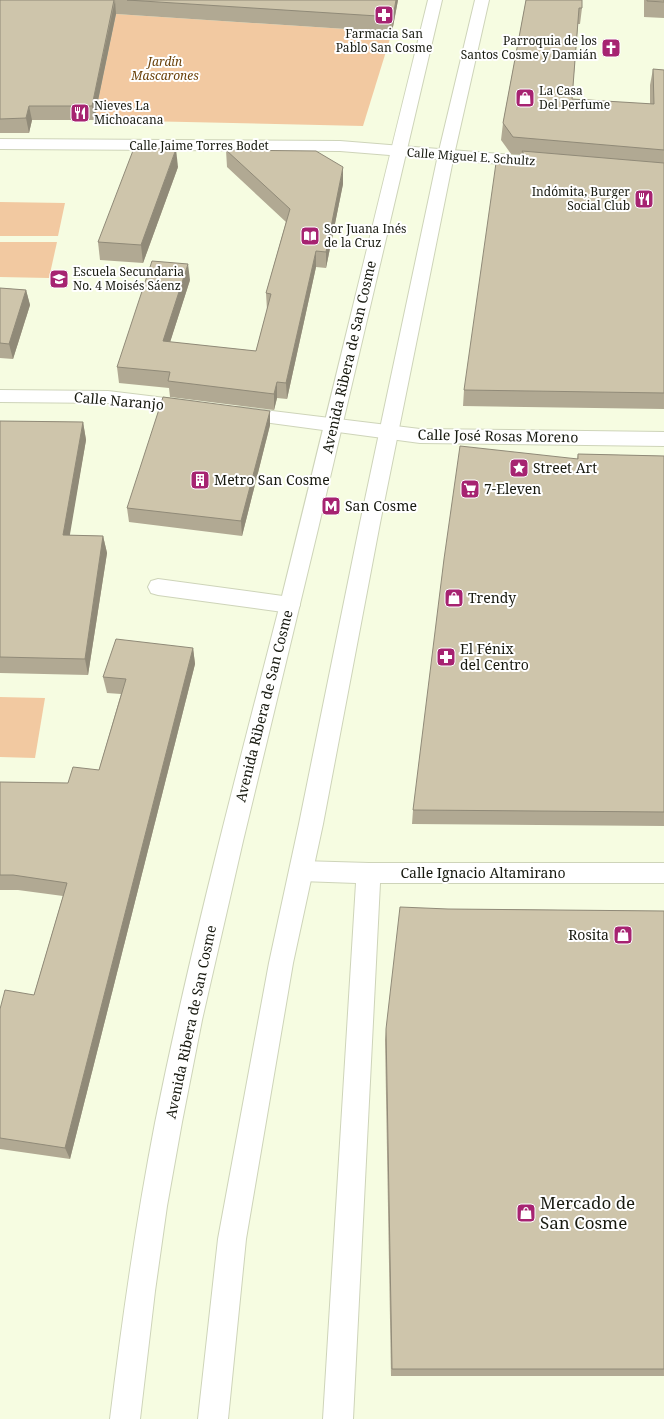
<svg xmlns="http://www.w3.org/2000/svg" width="664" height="1419" font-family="'Noto Serif',serif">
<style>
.green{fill:#f2c9a1}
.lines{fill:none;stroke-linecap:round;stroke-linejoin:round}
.minor-casing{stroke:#ced4b9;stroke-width:2}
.major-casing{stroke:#ced4b9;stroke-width:2}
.minor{fill:#fff;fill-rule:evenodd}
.major{fill:#fff;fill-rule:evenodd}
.wall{fill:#b1a993}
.shaded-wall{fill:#908a78}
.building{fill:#cec5ab;stroke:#908a78}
.labels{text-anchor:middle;stroke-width:4;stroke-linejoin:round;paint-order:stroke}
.far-poi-label{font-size:12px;fill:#17190f;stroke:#fff;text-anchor:start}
.far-park-label{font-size:12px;font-style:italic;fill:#683f07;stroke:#fff}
.far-street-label{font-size:12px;fill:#17190f;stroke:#fff}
.street-label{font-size:14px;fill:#17190f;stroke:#fff}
.poi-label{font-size:14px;fill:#17190f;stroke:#fff;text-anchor:start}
.near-poi-label{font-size:17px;fill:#17190f;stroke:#fff;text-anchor:start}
</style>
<rect width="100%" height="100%" fill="#f6fce1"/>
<g class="green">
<path d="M116 14 392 32 363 126 94 120Z"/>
<path d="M0 202 65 203 58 236H0Z"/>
<path d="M0 242H57L49 278 0 277Z"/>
<path d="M0 697 45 698 35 758 0 757Z"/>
</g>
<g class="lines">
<g class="minor-casing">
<g id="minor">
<path d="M0 139 340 141 550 158 556 160 558 163 556 166 550 168 340 151 0 149Z"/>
<path d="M0 390 108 391 190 401 197 402 199 407 197 412 190 413 108 403 0 402Z"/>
<path d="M240 407 420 429 664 432V446L420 443 233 418 231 413 233 408Z"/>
<path d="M158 579 290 597 297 599 300 605 297 611 290 613 158 595 151 593 148 587 151 581Z"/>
<path d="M301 861 369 863H664V883H380L353 1419H323L356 883 301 881 293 878 289 871 293 864Z"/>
</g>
</g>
<g class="major-casing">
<g id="major">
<path d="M428 0H442L318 529 243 841 202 1020 182 1122 167 1206 155 1291 140 1419H110C122 1320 136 1221 155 1123 190 948 236 776 280 604 330 403 378 201 428 0Z"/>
<path d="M475 0H489L454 155 380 523 323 824 293 963 246 1239 228 1419H198L218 1239 269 963 299 824 360 523 438 155Z"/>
</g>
</g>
<use href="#minor" class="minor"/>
<use href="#major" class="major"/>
</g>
<g class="wall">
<path d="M0 0H398L392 32 116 14 94 120H32L29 133H0Z"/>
<path d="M526 0 582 8 580 24H578L572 99 650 104V85L653 69 664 70V409L463 406 464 390 520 165 522 155 511 154 501 140 503 123Z"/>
<path d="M644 0H664V18L644 17Z"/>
<path d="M226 150 343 184 326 268 316 267 287 399 277 398 274 410 170 397 169 388 119 383 117 367 190 280 170 342 256 351 267 310 266 293 286 222 227 167Z"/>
<path d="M178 167 143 263 100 260 98 242Z"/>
<path d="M0 288 26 290 30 305 13 359 0 358Z"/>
<path d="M270 411V425L242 536 129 522 127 508Z"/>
<path d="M0 421 83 422 86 440 69 535 103 536 107 553 88 675 0 673Z"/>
<path d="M578 454 664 456V826L412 824 413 810 577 459Z"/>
<path d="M193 648 195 664 70 1159 0 1149V1009L34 995 63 896 18 890H0V782L68 783 99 770 121 694 107 693 103 677Z"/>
<path d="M448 909 664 911V1376H391L385 1040 386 1029Z"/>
</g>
<g class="shaded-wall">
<path d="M115 0 116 14 94 120 92 106Z"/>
<path d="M396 0H398L392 32 393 17Z"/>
<path d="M29 106 32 120 29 133 26 118Z"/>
<path d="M176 149 178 167 143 263 141 245Z"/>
<path d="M343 167V184L326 268V252Z"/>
<path d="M316 251V267L287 399 286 383Z"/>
<path d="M188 264 190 280 165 358 163 341Z"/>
<path d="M26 290 30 305 13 359 9 344Z"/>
<path d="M277 382V398L274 410V394Z"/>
<path d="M270 411V425L242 536 241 521Z"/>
<path d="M83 422 86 440 67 552 63 535Z"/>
<path d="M103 536 107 553 88 675 85 659Z"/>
<path d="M193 648 195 664 70 1159 65 1148Z"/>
</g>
<g class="building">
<path d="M0 0H114L92 106H29L26 118 0 119Z"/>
<path d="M127 0H396L393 17Z"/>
<path d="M526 0H582V8H579L572 99 654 104 653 69 664 70V150L513 137 503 123Z"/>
<path d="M647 0H664V2L647 1Z"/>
<path d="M134 148 176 149 141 245 98 242Z"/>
<path d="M226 150 316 151 343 167 326 252 316 251 286 383 277 382 274 394 168 381 170 372 117 367 152 261 188 264 163 341 256 351 271 294 266 293 290 209Z"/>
<path d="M522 151 664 163V393L464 390 496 163 532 166Z"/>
<path d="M0 288 26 290 9 344 0 343Z"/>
<path d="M163 397 270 411 241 521 127 508Z"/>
<path d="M0 421 83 422 63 535 103 536 85 659 0 657Z"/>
<path d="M460 446 578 459V454L664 456V812L413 810 444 559Z"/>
<path d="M116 639 193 648 65 1148 0 1138V1009L5 990 34 995 67 883 13 875H0V782L68 783 73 767 99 770 126 679 103 677Z"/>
<path d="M400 907 448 909 664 911V1369H392L386 1029Z"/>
</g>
<defs>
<g id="pharmacy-square" transform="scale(1)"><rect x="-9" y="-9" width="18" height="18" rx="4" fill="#a62371" stroke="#fff"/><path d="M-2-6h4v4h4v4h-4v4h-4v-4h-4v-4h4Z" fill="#fff"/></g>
<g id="church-square" transform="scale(1)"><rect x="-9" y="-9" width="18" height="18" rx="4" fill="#a62371" stroke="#fff"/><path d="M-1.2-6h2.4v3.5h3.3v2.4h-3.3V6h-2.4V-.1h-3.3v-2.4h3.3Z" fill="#fff"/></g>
<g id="shop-square" transform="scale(1)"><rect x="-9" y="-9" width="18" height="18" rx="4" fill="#a62371" stroke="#fff"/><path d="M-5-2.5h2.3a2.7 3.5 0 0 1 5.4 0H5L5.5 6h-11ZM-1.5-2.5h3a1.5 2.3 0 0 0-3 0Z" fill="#fff"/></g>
<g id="restaurant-square" transform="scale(1)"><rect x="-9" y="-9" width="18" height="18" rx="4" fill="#a62371" stroke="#fff"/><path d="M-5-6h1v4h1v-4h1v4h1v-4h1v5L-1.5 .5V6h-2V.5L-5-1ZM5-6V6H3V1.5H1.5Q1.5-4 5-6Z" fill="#fff"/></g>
<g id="library-square" transform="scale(1)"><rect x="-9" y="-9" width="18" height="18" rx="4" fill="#a62371" stroke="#fff"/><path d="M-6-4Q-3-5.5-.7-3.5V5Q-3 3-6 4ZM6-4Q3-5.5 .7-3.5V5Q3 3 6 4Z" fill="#fff"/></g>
<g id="school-square" transform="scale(1)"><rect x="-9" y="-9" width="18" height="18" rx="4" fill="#a62371" stroke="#fff"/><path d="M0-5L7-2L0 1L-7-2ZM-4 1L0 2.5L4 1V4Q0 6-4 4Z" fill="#fff"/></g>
<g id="sight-square" transform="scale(1)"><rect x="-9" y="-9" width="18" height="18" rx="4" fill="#a62371" stroke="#fff"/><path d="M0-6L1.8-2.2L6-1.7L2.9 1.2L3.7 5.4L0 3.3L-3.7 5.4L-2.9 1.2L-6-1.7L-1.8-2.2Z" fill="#fff"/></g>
<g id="building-square" transform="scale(1)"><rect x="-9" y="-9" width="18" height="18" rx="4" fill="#a62371" stroke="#fff"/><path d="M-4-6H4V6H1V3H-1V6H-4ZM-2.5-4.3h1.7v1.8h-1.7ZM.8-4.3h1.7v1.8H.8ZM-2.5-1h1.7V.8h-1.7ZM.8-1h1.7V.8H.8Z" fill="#fff"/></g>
<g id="supermarket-square" transform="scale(1)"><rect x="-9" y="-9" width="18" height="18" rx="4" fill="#a62371" stroke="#fff"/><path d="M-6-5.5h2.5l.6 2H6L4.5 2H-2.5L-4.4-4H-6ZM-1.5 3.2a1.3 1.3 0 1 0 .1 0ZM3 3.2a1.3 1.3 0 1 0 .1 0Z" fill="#fff"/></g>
<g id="metro-square" transform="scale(1)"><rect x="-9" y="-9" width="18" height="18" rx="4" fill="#a62371" stroke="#fff"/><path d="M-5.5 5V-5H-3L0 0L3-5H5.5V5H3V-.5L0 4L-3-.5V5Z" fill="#fff"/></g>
</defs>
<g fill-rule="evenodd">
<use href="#pharmacy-square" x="384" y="15"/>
<use href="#church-square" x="611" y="48"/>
<use href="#shop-square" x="525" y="98"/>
<use href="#restaurant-square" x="80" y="113"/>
<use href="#restaurant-square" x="644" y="199"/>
<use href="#library-square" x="310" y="236"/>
<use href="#school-square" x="59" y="279"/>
<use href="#sight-square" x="519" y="468"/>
<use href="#building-square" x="200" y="480"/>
<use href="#supermarket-square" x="470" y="489"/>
<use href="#metro-square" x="331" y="506"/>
<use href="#shop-square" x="454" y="598"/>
<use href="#pharmacy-square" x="446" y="657"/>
<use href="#shop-square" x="623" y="935"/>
<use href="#shop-square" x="526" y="1213"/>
</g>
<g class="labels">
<g class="far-poi-label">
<text x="384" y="38" text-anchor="middle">Farmacia San<tspan x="384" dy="14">Pablo San Cosme</tspan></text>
<text x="597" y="45" text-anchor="end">Parroquia de los<tspan x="597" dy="14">Santos Cosme y Damián</tspan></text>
<text x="539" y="95">La Casa<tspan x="539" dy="14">Del Perfume</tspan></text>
<text x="94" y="110">Nieves La<tspan x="94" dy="14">Michoacana</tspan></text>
<text x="630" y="196" text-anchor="end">Indómita, Burger<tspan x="630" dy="14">Social Club</tspan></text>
<text x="324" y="233">Sor Juana Inés<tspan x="324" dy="14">de la Cruz</tspan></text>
<text x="73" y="276">Escuela Secundaria<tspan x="73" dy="14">No. 4 Moisés Sáenz</tspan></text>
</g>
<g class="far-park-label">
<text x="165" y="66">Jardín<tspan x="165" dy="14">Mascarones</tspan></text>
</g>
<g class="far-street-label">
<text x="199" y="150">Calle Jaime Torres Bodet</text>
<text transform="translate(471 157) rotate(4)" y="4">Calle Miguel E. Schultz</text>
</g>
<g class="street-label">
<text transform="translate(349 357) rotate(-77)" y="5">Avenida Ribera de San Cosme</text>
<text transform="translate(119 401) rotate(5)" y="5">Calle Naranjo</text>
<text transform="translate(498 436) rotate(1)" y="5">Calle José Rosas Moreno</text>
<text transform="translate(264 706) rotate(-76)" y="5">Avenida Ribera de San Cosme</text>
<text x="483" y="878">Calle Ignacio Altamirano</text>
<text transform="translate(191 1022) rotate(-78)" y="5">Avenida Ribera de San Cosme</text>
</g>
<g class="poi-label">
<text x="533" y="473">Street Art</text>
<text x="214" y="485">Metro San Cosme</text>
<text x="484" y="494">7-Eleven</text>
<text x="345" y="511">San Cosme</text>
<text x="468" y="603">Trendy</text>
<text x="460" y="654">El Fénix<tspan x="460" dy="16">del Centro</tspan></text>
<text x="609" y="940" text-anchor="end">Rosita</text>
</g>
<g class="near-poi-label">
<text x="540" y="1209">Mercado de<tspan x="540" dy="20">San Cosme</tspan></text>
</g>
</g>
</svg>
